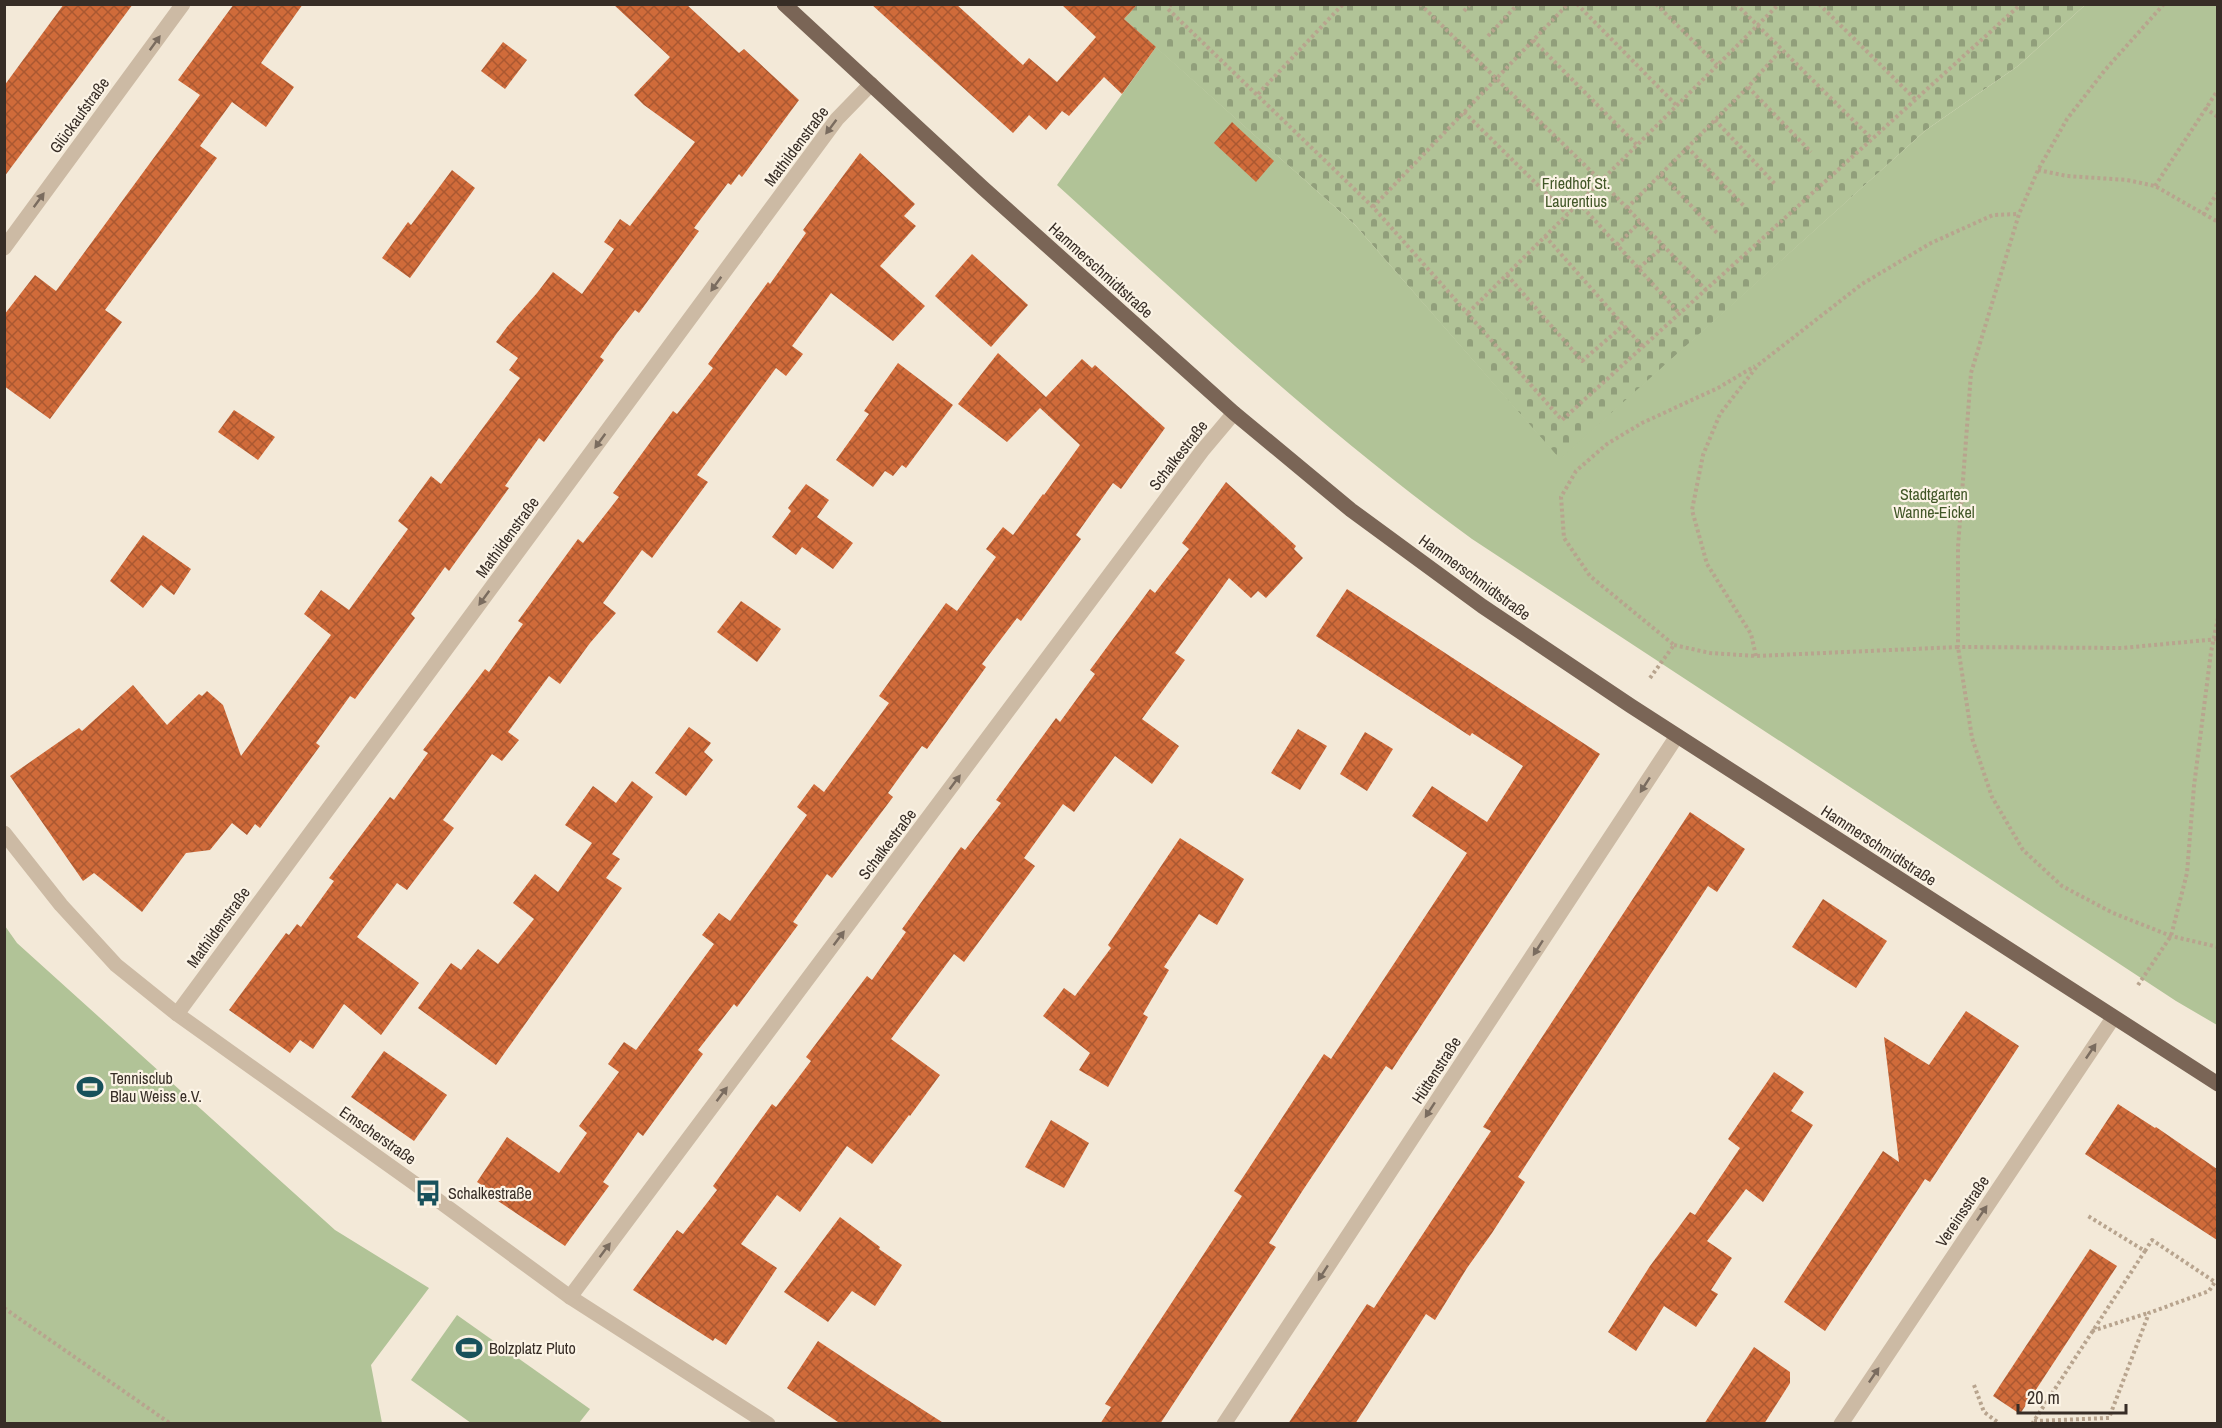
<svg xmlns="http://www.w3.org/2000/svg" width="2222" height="1428" font-family="'Archivo Narrow',sans-serif">
<style>
.cemetery{fill:url(#cemetery-stones)}
.green{fill:#b1c397}
.building{fill:url(#building-cross-hatch)}
.lines{fill:none;stroke-linecap:round;stroke-linejoin:round}
.path{stroke:#b8a48e;stroke-width:4;stroke-dasharray:3 3;stroke-linecap:butt}
.minor{stroke:#ccbaa4;stroke-width:15}
.major{stroke:#7a6556;stroke-width:15}
.oneway{fill:#7a6c5f}
.labels{text-anchor:middle;stroke-width:4.5;stroke-linejoin:round;paint-order:stroke}
.street-label{font-size:16px;fill:#372d26;stroke:#fbf3e5}
.park-label{font-size:16px;fill:#425728;stroke:#fbf3e5}
.poi-label{font-size:16px;fill:#372d26;stroke:#fbf3e5;text-anchor:start}
</style>
<defs>
<pattern id="cemetery-stones" width="16" height="16" patternUnits="userSpaceOnUse" patternTransform="scale(1.5)"><rect width="16" height="16" fill="#b1c397"/><path d="M2 7V4a2 2 0 0 1 4 0v3zM10 15v-3a2 2 0 0 1 4 0v3z" fill="#919f7b"/></pattern>
<pattern id="building-cross-hatch" width="8" height="8" patternUnits="userSpaceOnUse" patternTransform="scale(1.5)"><rect width="8" height="8" fill="#d06b3a"/><path d="M0 0l8 8M0 8l8-8" fill="none" stroke="#aa5831"/></pattern>
</defs>
<rect width="100%" height="100%" fill="#f3e9d8"/>
<path class="cemetery" d="M1138 4 2085 5 2018 66 1926 130 1560 460 1355 225 1124 19Z"/>
<g class="green">
<path d="M2085 5H2217V1025L2176 1001 1472 539C1324 432 1192 307 1057 185L1156 47 1355 225 1560 459 1926 130 2018 66Z"/>
<path d="M5 926 17 943 335 1230 429 1288 371 1365 382 1423H5Z"/>
<path d="M457 1315 590 1409 579 1423H471L411 1380Z"/>
</g>
<g class="building">
<path d="M64 4H133L4 177V86Z"/>
<path d="M234 4H303L261 63 294 87 266 127 232 102 200 146 217 158 105 310 122 322 50 419 4 386V315L35 275 56 291 200 95 178 80Z"/>
<path d="M613 4H686L739 53 744 49 799 100 742 177 739 174 731 185 728 183 694 228 699 231 639 313 635 310 617 333 600 357 604 360 544 442 539 438 505 486 509 488 449 571 445 567 411 614 415 618 355 699 350 696 316 743 320 746 260 828 255 824 247 835 232 823 210 850 186 853 142 912 94 873 83 881 10 776 79 728 82 731 133 685 167 725 199 694 202 696 207 691 223 705 241 756 331 635 304 614 321 590 349 610 408 529 398 521 431 476 441 484 520 378 509 370 518 358 496 342 507 327 537 293 553 272 582 294 614 249 604 242 620 219 630 226 695 142 644 105 634 95 670 57Z"/>
<path d="M871 4H956L1023 65 1029 58 1057 82 1096 37 1061 4H1138L1124 19 1156 47 1122 94 1104 77 1069 116 1062 111 1046 130 1029 115 1013 133Z"/>
<path d="M503 42 527 60 505 89 481 71Z"/>
<path d="M1232 122 1274 161 1256 182 1214 143Z"/>
<path d="M860 153 915 204 904 216 916 226 880 266 925 306 893 341 831 293 792 346 803 354 786 376 776 368 697 475 708 482 652 558 642 550 603 603 616 613 590 643 560 684 549 676 508 732 519 740 502 761 492 754 443 820 454 828 407 890 397 883 357 937 419 983 381 1035 344 1004 313 1049 300 1040 290 1053 229 1010 286 933 289 935 297 924 301 927 334 881 329 878 390 797 394 800 428 753 423 750 485 669 489 672 523 624 518 621 578 539 583 543 619 497 613 493 673 411 677 414 713 368 708 364 768 282 770 284 806 233 803 230Z"/>
<path d="M452 170 475 188 410 278 382 258 408 222 411 225Z"/>
<path d="M972 254 1028 305 991 347 935 296Z"/>
<path d="M998 353 1046 397 1082 359 1092 368 1095 365 1165 428 1121 489 1113 483 1076 535 1081 539 1021 621 1017 618 982 664 986 667 927 749 922 746 888 793 893 797 832 878 827 874 793 922 798 925 737 1007 734 1004 698 1050 703 1054 643 1136 638 1132 603 1182 609 1186 565 1246 486 1193 488 1189 477 1182 507 1137 559 1173 587 1133 579 1126 619 1072 608 1064 624 1042 636 1050 714 944 702 935 719 913 730 921 807 815 797 807 814 784 824 792 889 703 879 696 946 603 957 611 996 557 986 549 1003 527 1013 535 1043 494 1044 495 1080 445 1040 408 1007 442 958 404Z"/>
<path d="M898 363 953 405 906 468 902 465 893 476 885 471 873 487 836 460 869 414 864 411Z"/>
<path d="M234 410 275 437 258 460 218 432Z"/>
<path d="M1226 482 1296 546 1294 549 1303 558 1266 598 1258 591 1251 598 1229 578 1175 653 1185 660 1142 719 1179 746 1152 784 1115 756 1074 812 1063 804 1024 858 1035 866 964 962 954 954 891 1039 940 1075 910 1116 909 1115 872 1164 847 1146 800 1212 777 1195 741 1244 777 1268 726 1345 715 1338 713 1341 633 1290 677 1230 683 1234 717 1190 713 1186 772 1104 776 1107 811 1061 806 1057 867 976 872 980 906 932 902 929 961 847 965 850 1001 803 996 800 1056 718 1060 722 1095 674 1090 670 1150 589 1155 593 1189 549 1182 543Z"/>
<path d="M806 484 829 500 817 517 853 543 833 569 802 547 796 555 772 537 791 511 788 508Z"/>
<path d="M143 535 191 569 174 595 161 585 143 608 110 581Z"/>
<path d="M1347 589 1600 754 1392 1070 1386 1066 1303 1190 1269 1243 1276 1247 1160 1424H1100L1111 1407 1105 1404 1242 1196 1234 1191 1324 1054 1331 1059 1467 853 1412 816 1432 786 1487 822 1523 766 1472 733 1470 736 1316 636Z"/>
<path d="M741 601 781 629 757 662 717 632Z"/>
<path d="M689 727 711 743 704 752 713 760 686 796 655 773Z"/>
<path d="M1298 729 1327 746 1300 790 1271 773Z"/>
<path d="M1365 732 1393 749 1367 791 1340 774Z"/>
<path d="M632 781 653 797 612 854 620 859 606 878 622 888 496 1065 418 1008 451 963 461 970 478 949 498 964 534 919 513 903 535 874 558 892 592 843 565 825 593 786 616 803Z"/>
<path d="M1690 812 1745 849 1717 892 1708 886 1518 1177 1525 1182 1492 1233 1467 1268 1435 1320 1426 1314 1355 1424H1288L1367 1304 1374 1308 1491 1131 1483 1127Z"/>
<path d="M1180 838 1244 879 1217 925 1199 914 1164 967 1169 970 1143 1014 1148 1017 1108 1087 1079 1070 1090 1053 1043 1016 1064 988 1075 996 1111 948 1108 945Z"/>
<path d="M1823 899 1887 941 1856 988 1792 947Z"/>
<path d="M1966 1011 2019 1046 1930 1182 1925 1179 1825 1331 1784 1302 1883 1151 1899 1162 1884 1037 1929 1065Z"/>
<path d="M384 1051 447 1095 414 1141 351 1097Z"/>
<path d="M1774 1072 1804 1092 1791 1111 1813 1125 1763 1202 1746 1189 1707 1241 1732 1258 1711 1290 1718 1294 1696 1327 1664 1306 1636 1351 1608 1332 1650 1266 1690 1212 1695 1215 1740 1148 1728 1139Z"/>
<path d="M2118 1104 2155 1128 2156 1127 2217 1169V1240L2085 1154Z"/>
<path d="M1051 1120 1089 1143 1064 1188 1025 1167Z"/>
<path d="M840 1217 880 1247 879 1249 902 1265 875 1306 852 1291 828 1322 784 1292Z"/>
<path d="M2090 1249 2117 1266 2020 1414 1993 1396Z"/>
<path d="M818 1341 881 1383 945 1424H841L787 1388Z"/>
<path d="M1754 1347 1790 1372V1383L1764 1424H1704Z"/>
</g>
<g class="lines">
<g class="path">
<path d="M1171 4 1168 9 1373 207 1562 420 2021 4"/>
<path d="M1420 4 1601 181 1706 290"/>
<path d="M1577 4 1677 106"/>
<path d="M1656 4 1717 65"/>
<path d="M1736 4 1872 139"/>
<path d="M1819 4 1916 100"/>
<path d="M2164 4 2105 70 2067 119 2038 170 2019 214 1971 373 1958 547V647L2122 648 2218 639"/>
<path d="M1464 11 1470 4"/>
<path d="M1488 36 1518 4"/>
<path d="M1533 40 1637 145"/>
<path d="M1748 87 1811 152"/>
<path d="M1258 94 1343 4"/>
<path d="M2205 108 2218 117"/>
<path d="M1464 112 1567 214"/>
<path d="M1715 120 1775 184"/>
<path d="M1687 147 1744 206"/>
<path d="M2038 170 2067 176 2127 180 2155 186 2218 222"/>
<path d="M1661 174 1717 233"/>
<path d="M2155 186 2218 90"/>
<path d="M1579 203 1680 314"/>
<path d="M1373 207 1568 4"/>
<path d="M1627 208 1748 87 1781 50"/>
<path d="M2203 215 2218 192"/>
<path d="M1545 236 1643 347"/>
<path d="M1617 245 1640 222"/>
<path d="M1639 268 1664 246"/>
<path d="M1507 275 1582 361 1624 325"/>
<path d="M1468 313 1779 4"/>
<path d="M1674 645 1710 653 1756 656 1958 647 1972 738 1992 797 2023 850 2062 886 2113 913 2171 936 2218 947"/>
<path d="M1756 656 1751 634 1707 564 1692 510 1703 455 1720 414 1758 365 1862 284 1931 243 1993 215 2019 214"/>
<path d="M1650 678 1674 645 1590 576 1564 538 1561 497 1576 471 1607 444 1642 423 1718 388 1755 366"/>
<path d="M2138 985 2171 936 2187 873 2194 786 2211 652 2218 618"/>
<path d="M4 1308 171 1424"/>
<path d="M2092 1331 2148 1313"/>
<path d="M1974 1385 1984 1412 2000 1424"/>
<path d="M2034 1421 2109 1418 2149 1313 2209 1291 2215 1282 2152 1240 2145 1251"/>
<path d="M2032 1424 2145 1251 2088 1216"/>
</g>
<g class="minor">
<path d="M4 248 183 4"/>
<path d="M4 833 61 905 116 965 177 1014 428 1193 570 1297 768 1424"/>
<path d="M177 1014 837 119 871 84"/>
<path d="M570 1297 1202 451 1234 413"/>
<path d="M1224 1424 1677 736"/>
<path d="M1841 1424 2113 1018"/>
</g>
<path class="major" d="M784 4 983 188 1234 413 1351 510 1482 606 1631 706 2218 1084"/>
</g>
<defs><path id="oneway-solid" d="M-6-.8H1V-3.2L6.5 0L1 3.2V.8H-6Z" transform="scale(1.5)"/></defs>
<g class="oneway">
<use href="#oneway-solid" transform="translate(155 43) rotate(-54)"/>
<use href="#oneway-solid" transform="translate(831 127) rotate(127)"/>
<use href="#oneway-solid" transform="translate(39 200) rotate(-54)"/>
<use href="#oneway-solid" transform="translate(716 284) rotate(126)"/>
<use href="#oneway-solid" transform="translate(600 441) rotate(126)"/>
<use href="#oneway-solid" transform="translate(484 598) rotate(126)"/>
<use href="#oneway-solid" transform="translate(955 782) rotate(-53)"/>
<use href="#oneway-solid" transform="translate(1645 785) rotate(123)"/>
<use href="#oneway-solid" transform="translate(839 938) rotate(-53)"/>
<use href="#oneway-solid" transform="translate(1538 948) rotate(123)"/>
<use href="#oneway-solid" transform="translate(2091 1051) rotate(-56)"/>
<use href="#oneway-solid" transform="translate(722 1094) rotate(-53)"/>
<use href="#oneway-solid" transform="translate(1430 1110) rotate(123)"/>
<use href="#oneway-solid" transform="translate(1982 1213) rotate(-56)"/>
<use href="#oneway-solid" transform="translate(605 1250) rotate(-53)"/>
<use href="#oneway-solid" transform="translate(1323 1273) rotate(123)"/>
<use href="#oneway-solid" transform="translate(1874 1375) rotate(-56)"/>
</g>
<defs>
<g id="stadium-bare" transform="scale(2.07)"><path d="M0-5a6.5 5 0 1 0 0 10a6.5 5 0 1 0 0-10ZM-3.5-1.8h7v3.6h-7Z" fill="#18515b" stroke="#fbf3e5" stroke-width="2.5" paint-order="stroke"/></g>
<g id="bus-bare" transform="scale(2.07)"><path d="M-5-6H5V4H4V6H2V4H-2V6H-4V4H-5ZM-3.5-4V0h7V-4ZM-3.5 1.2v1.5H-2V1.2ZM2 1.2v1.5H3.5V1.2Z" fill="#18515b" stroke="#fbf3e5" stroke-width="2.5" paint-order="stroke"/></g>
</defs>
<g fill-rule="evenodd">
<use href="#stadium-bare" x="90" y="1087"/>
<use href="#bus-bare" x="428" y="1193"/>
<use href="#stadium-bare" x="469" y="1348"/>
</g>
<g class="labels">
<g class="street-label">
<text transform="translate(79 115) rotate(-54)" y="6">Glückaufstraße</text>
<text transform="translate(796 146) rotate(-53)" y="6">Mathildenstraße</text>
<text transform="translate(1101 270) rotate(42)" y="6">Hammerschmidtstraße</text>
<text transform="translate(1178 455) rotate(-52)" y="6">Schalkestraße</text>
<text transform="translate(507 537) rotate(-54)" y="6">Mathildenstraße</text>
<text transform="translate(1475 577) rotate(36)" y="6">Hammerschmidtstraße</text>
<text transform="translate(887 844) rotate(-53)" y="6">Schalkestraße</text>
<text transform="translate(1879 845) rotate(33)" y="6">Hammerschmidtstraße</text>
<text transform="translate(218 927) rotate(-54)" y="6">Mathildenstraße</text>
<text transform="translate(1436 1070) rotate(-57)" y="6">Hüttenstraße</text>
<text transform="translate(378 1135) rotate(35)" y="6">Emscherstraße</text>
<text transform="translate(1962 1211) rotate(-56)" y="6">Vereinsstraße</text>
</g>
<g class="park-label">
<text x="1576" y="189">Friedhof St.<tspan x="1576" dy="18">Laurentius</tspan></text>
<text x="1934" y="500">Stadtgarten<tspan x="1934" dy="18">Wanne-Eickel</tspan></text>
</g>
<g class="poi-label">
<text x="110" y="1084">Tennisclub<tspan x="110" dy="18">Blau Weiss e.V.</tspan></text>
<text x="448" y="1199">Schalkestraße</text>
<text x="489" y="1354">Bolzplatz Pluto</text>
</g>
</g>
<rect width="2222" height="1428" fill="none" stroke="#372d26" stroke-width="12"/>
<path d="M2018 1404v9h108v-9" fill="none" stroke="#372d26" stroke-width="3"/>
<text x="2027" y="1404" font-size="18" fill="#372d26" stroke="#fbf3e5" stroke-width="4.5" paint-order="stroke">20 m</text>
</svg>
